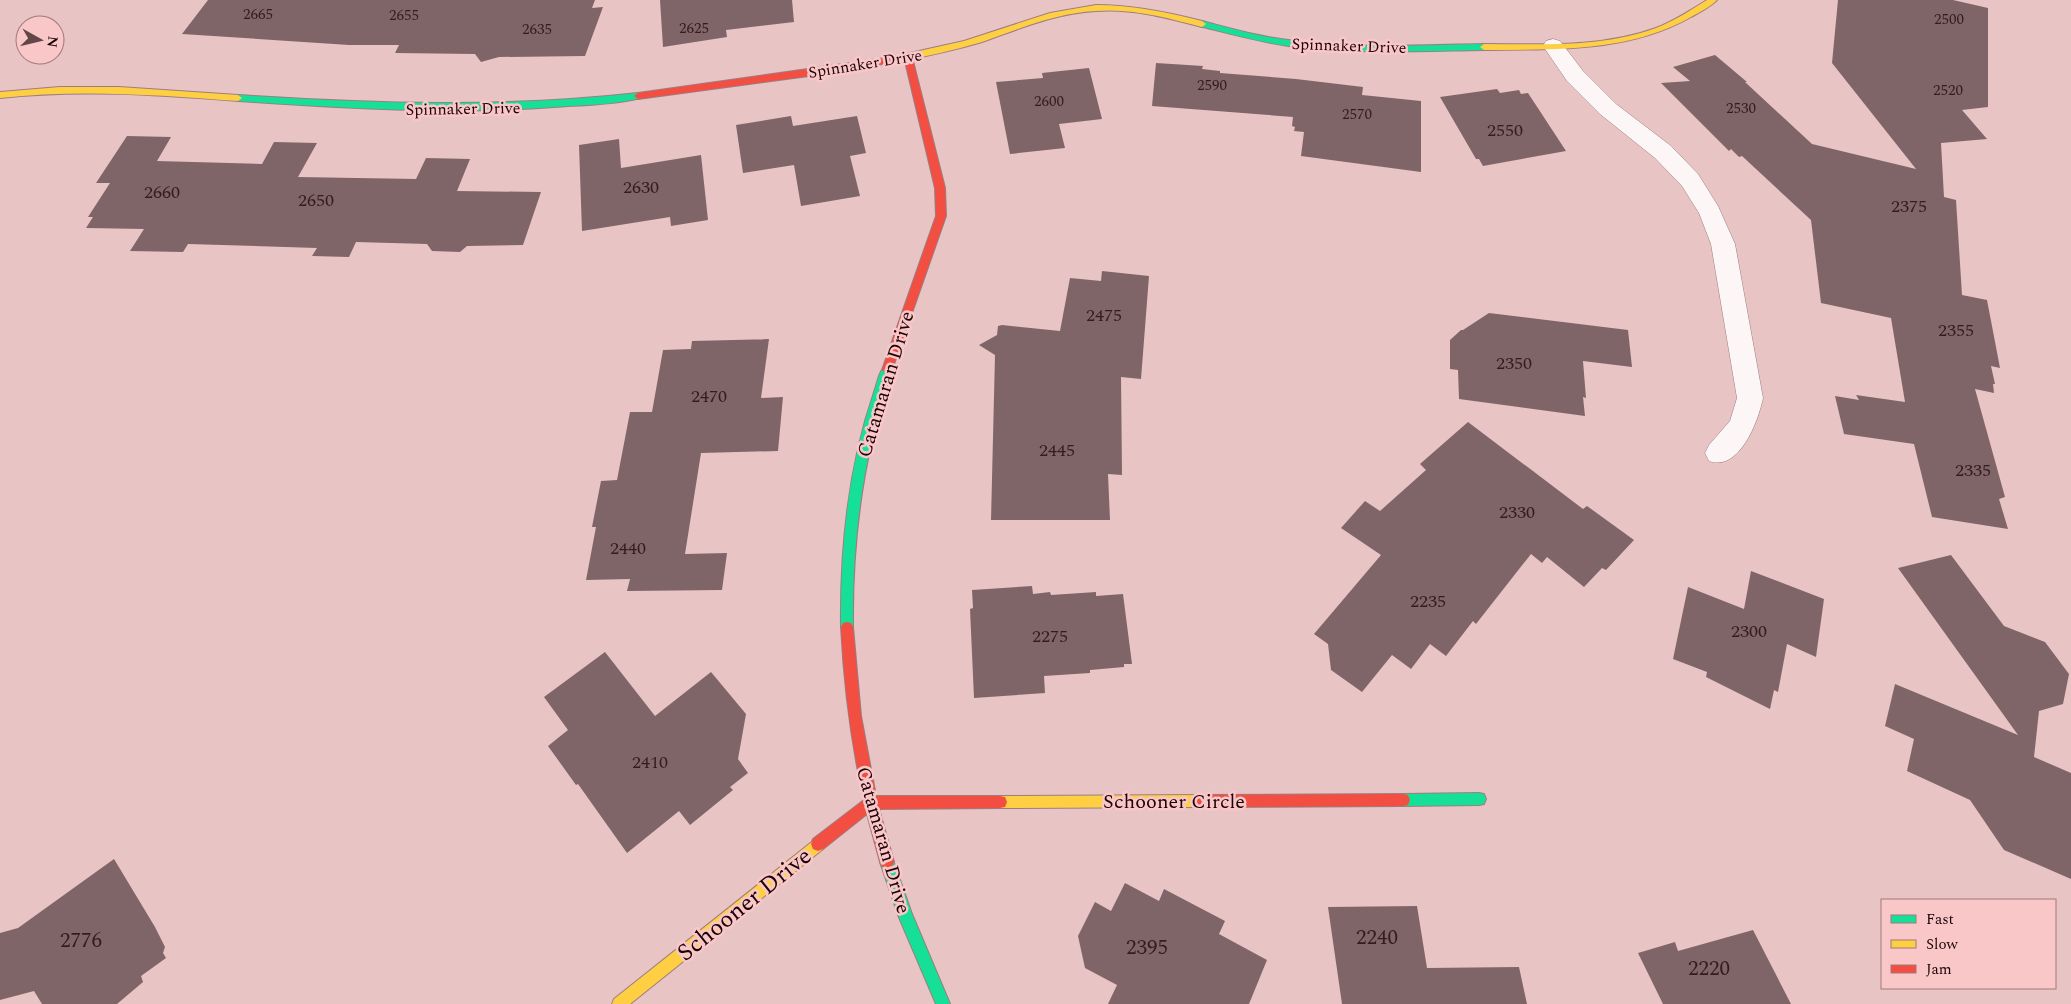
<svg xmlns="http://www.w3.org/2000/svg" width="2071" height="1004" font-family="Spectral,serif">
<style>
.building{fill:#806568}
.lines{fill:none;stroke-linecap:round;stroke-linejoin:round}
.street-casing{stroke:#9c7e80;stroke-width:1}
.fast-casing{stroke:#9c7e80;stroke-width:2}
.slow-casing{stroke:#9c7e80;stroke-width:2}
.jam-casing{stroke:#9c7e80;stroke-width:2}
.street{fill:#fcf6f6;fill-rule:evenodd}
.fast{fill:#16e098;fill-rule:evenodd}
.slow{fill:#ffcf43;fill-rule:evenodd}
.jam{fill:#f24e42;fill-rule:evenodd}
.labels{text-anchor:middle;stroke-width:5;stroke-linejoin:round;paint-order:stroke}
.far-number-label{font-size:15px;fill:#341c1e}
.far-street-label{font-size:16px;fill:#1b0305;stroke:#fac7c9}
.number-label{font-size:18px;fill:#341c1e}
.street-label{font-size:20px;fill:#1b0305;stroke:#fac7c9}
.near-number-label{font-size:21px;fill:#341c1e}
.near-street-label{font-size:24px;fill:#1b0305;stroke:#fac7c9}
</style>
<rect width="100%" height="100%" fill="#e8c4c5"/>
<g class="building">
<path d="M208 0H595L592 8 603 7 585 56 499 57 481 62 475 54 395 53 399 45H349L182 34Z"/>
<path d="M660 0H792L794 22 726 30 727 37 663 47Z"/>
<path d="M1838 0H1953L1988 8V107L1962 110 1987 139 1941 143 1944 197 1956 200 1962 295 1987 300 2000 368 1991 366 1995 384H1993L1994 393 1975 389 2005 497 1999 499 2008 529 1932 517 1914 444 1844 434 1835 396 1859 400 1856 395 1905 402 1891 318 1821 303 1811 220 1742 156 1739 157 1731 149 1729 151 1661 83 1690 81 1673 67 1715 55 1747 82H1745L1812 144 1916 169 1832 63Z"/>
<path d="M1156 63 1203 66 1202 69 1220 71V73L1296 79 1363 87 1362 95 1421 101V172L1301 156 1304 132 1294 131 1295 127 1292 126 1293 117 1152 106Z"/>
<path d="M1089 68 1102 119 1059 124 1065 148 1010 154 996 82 1043 78 1042 73Z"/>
<path d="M1497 89 1500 93 1519 90 1521 94 1528 93 1566 151 1483 166 1479 159H1476L1440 97Z"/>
<path d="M791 116 793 126 857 116 866 153 850 156 860 196 801 206 794 165 743 173 736 125Z"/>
<path d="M127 136 171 137 157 161 262 164 274 142 317 143 298 177 416 179 426 158 470 159 457 191 541 192 523 245 467 246 460 252 432 251 427 244 356 242 349 257 312 256 317 248 188 244 183 252 130 251 144 229 86 228 93 217H88L110 183H96Z"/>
<path d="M619 139 621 168 701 155 708 220 671 226 670 217 582 231 579 145Z"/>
<path d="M1102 271 1149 276 1141 379 1121 377 1122 475 1108 474 1110 520H991L995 355 979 345 997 335 998 326 1002 325 1060 331 1070 278 1101 281Z"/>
<path d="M1489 313 1628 330 1632 367 1583 361 1586 398 1583 397 1585 416 1459 399 1458 370 1450 369V340L1461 330H1463Z"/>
<path d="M769 339 761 398 783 397 778 451 701 453 685 554 727 553 722 590 627 591 630 579 586 580 596 527H592L601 481 617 480 630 412H652L663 350 691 349 692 341Z"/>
<path d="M1468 422 1583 509 1587 506 1634 540 1606 570 1602 568 1584 587 1547 557 1542 563 1531 554 1476 624 1473 621 1446 656 1430 644 1411 669 1392 655 1362 692 1331 670 1328 644 1314 634 1381 555 1341 528 1365 501 1380 511 1426 470 1420 464Z"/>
<path d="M1951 555 2004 626 2045 642 2069 674 2063 704 2039 711 2034 757 2071 773V879L2004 850 1970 800 1907 771 1914 739 1885 726 1895 684 2018 735 1898 568Z"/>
<path d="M1751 571 1824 599 1816 657 1787 644 1778 692 1774 690 1770 709 1706 677 1707 672 1673 659 1688 587 1744 609Z"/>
<path d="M1032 586 1033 594 1050 592 1051 595 1096 592V596L1123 594 1132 664H1124V667L1090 670V673L1044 676 1045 693 974 698 970 609 973 608 972 590Z"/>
<path d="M605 652 655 716 711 672 746 714 738 759 748 773 730 787 733 790 690 825 679 811 627 853 578 784 576 785 548 746 568 730 544 697Z"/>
<path d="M114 859 155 927 165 947 163 953 166 958 141 976 143 982 117 1004H42L34 991 0 1000V933L18 928Z"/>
<path d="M1125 883 1159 901 1164 889 1225 921 1219 934 1267 960 1249 1004H1108L1117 985 1085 968 1078 936 1095 902 1111 911Z"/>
<path d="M1417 906 1427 968 1519 967 1527 1004H1342L1328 907Z"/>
<path d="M1753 930 1791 1004H1663L1638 953 1675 942 1678 951Z"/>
</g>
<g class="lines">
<g class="street-casing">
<path id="street" d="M1553 39 1560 41 1583 71 1616 104 1671 146 1698 174 1718 206 1735 244 1763 398C1758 422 1739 472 1709 461L1705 453 1709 445 1730 421 1737 398 1711 244 1699 213 1682 186 1655 158 1600 114 1567 81 1543 46 1546 41Z"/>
</g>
<g class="fast-casing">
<g id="fast">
<path d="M1202 21C1233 29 1264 38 1296 41 1358 49 1421 45 1484 44L1488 47 1484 50C1422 51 1359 54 1296 47 1263 43 1231 34 1199 26L1198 24Z"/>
<path d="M638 93 642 96 641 98C613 105 582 105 554 107 449 115 343 108 238 101L234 98 238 95C375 104 502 108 638 93Z"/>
<path d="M887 366 892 370C863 454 852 538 853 627L851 631 847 632 843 631 841 627C840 548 848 468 874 392 877 385 879 368 887 366Z"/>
<path d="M1479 793 1484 794 1486 799 1484 804 1479 805 1403 806 1398 805 1396 800 1398 795 1403 794Z"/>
<path d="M887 855 892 857 912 914 950 1004H936L898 915 880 862 882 857Z"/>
</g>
</g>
<g class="slow-casing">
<g id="slow">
<path d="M1707 0H1717C1710 7 1700 12 1691 17 1628 53 1554 49 1484 50L1480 47 1484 44C1541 44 1602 48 1656 28 1674 21 1691 10 1707 0Z"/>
<path d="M1096 5C1132 5 1167 12 1202 21L1206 24 1202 27C1168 18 1132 8 1096 11 1056 13 1019 29 982 42 952 51 922 57 892 63L888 60 892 57 964 41 1050 13Z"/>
<path d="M60 87H119L238 95 242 98 238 101C158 95 80 89 0 98V92Z"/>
<path d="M1200 795 1205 796 1207 801 1205 806 1200 807 1000 808 995 807 993 802 995 797 1000 796Z"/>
<path d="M818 837 823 839 825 844 823 849 630 1004H612L614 999Z"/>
</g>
</g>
<g class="jam-casing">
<g id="jam">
<path d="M908 54 912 57 945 188 946 216 892 370 887 374 882 370 936 216 935 188 904 57Z"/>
<path d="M892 57 896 60 895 62 809 76 638 99 634 96 638 93Z"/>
<path d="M847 622 851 623 853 627 861 716 876 796H1000L1005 797 1007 802 1005 807 1000 808 879 809 894 862 892 867 887 869 882 867 880 862 867 814 823 849 818 851 813 849 811 844 813 839 864 800C851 743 844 685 841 627L843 623Z"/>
<path d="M1403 794 1408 795 1410 800 1408 805 1403 806 1200 807 1195 806 1193 801 1195 796 1200 795Z"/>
</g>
</g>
<use href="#street" class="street"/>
<use href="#fast" class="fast"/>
<use href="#slow" class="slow"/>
<use href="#jam" class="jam"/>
</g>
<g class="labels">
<g class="far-number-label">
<text x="258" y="19">2665</text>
<text x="404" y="20">2655</text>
<text x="1949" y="24">2500</text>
<text x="694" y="33">2625</text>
<text x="537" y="34">2635</text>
<text x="1212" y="90">2590</text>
<text x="1948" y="95">2520</text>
<text x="1049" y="106">2600</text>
<text x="1741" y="113">2530</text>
<text x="1357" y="119">2570</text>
</g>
<g class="far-street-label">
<text transform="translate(1349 45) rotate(2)" y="6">Spinnaker Drive</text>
<text transform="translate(865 63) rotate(-9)" y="6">Spinnaker Drive</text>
<text transform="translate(463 108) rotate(-1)" y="6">Spinnaker Drive</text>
</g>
<g class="number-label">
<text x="1505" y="136">2550</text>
<text x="641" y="193">2630</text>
<text x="162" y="198">2660</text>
<text x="316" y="206">2650</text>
<text x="1909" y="212">2375</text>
<text x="1104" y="321">2475</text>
<text x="1956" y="336">2355</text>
<text x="1514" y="369">2350</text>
<text x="709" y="402">2470</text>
<text x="1057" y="456">2445</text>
<text x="1973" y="476">2335</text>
<text x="1517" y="518">2330</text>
<text x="628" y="554">2440</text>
<text x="1428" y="607">2235</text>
<text x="1749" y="637">2300</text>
<text x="1050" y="642">2275</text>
<text x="650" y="768">2410</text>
</g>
<g class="street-label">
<text transform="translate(885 384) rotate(-73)" y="7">Catamaran Drive</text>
<text x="1174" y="808">Schooner Circle</text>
<text transform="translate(884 840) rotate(74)" y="7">Catamaran Drive</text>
</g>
<g class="near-number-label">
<text x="1377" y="944">2240</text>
<text x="81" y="947">2776</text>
<text x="1147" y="954">2395</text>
<text x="1709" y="975">2220</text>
</g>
<g class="near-street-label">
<text transform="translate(744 904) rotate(-39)" y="8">Schooner Drive</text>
</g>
</g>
<rect x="1881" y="899" width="175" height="90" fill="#fac7c9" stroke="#a1797b"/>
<rect x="1891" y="915" width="25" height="8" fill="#16e098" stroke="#a1797b"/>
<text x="1926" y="924" font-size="15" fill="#1b0305">Fast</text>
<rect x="1891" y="940" width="25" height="8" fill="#ffcf43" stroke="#a1797b"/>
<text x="1926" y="949" font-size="15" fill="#1b0305">Slow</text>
<rect x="1891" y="965" width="25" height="8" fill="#f24e42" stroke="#a1797b"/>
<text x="1926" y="974" font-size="15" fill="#1b0305">Jam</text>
<g transform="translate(40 40) rotate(98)"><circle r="24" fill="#fac7c9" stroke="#a1797b"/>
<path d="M0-4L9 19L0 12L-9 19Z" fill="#634748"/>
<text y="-8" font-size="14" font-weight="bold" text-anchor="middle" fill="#1b0305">N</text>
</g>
</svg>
